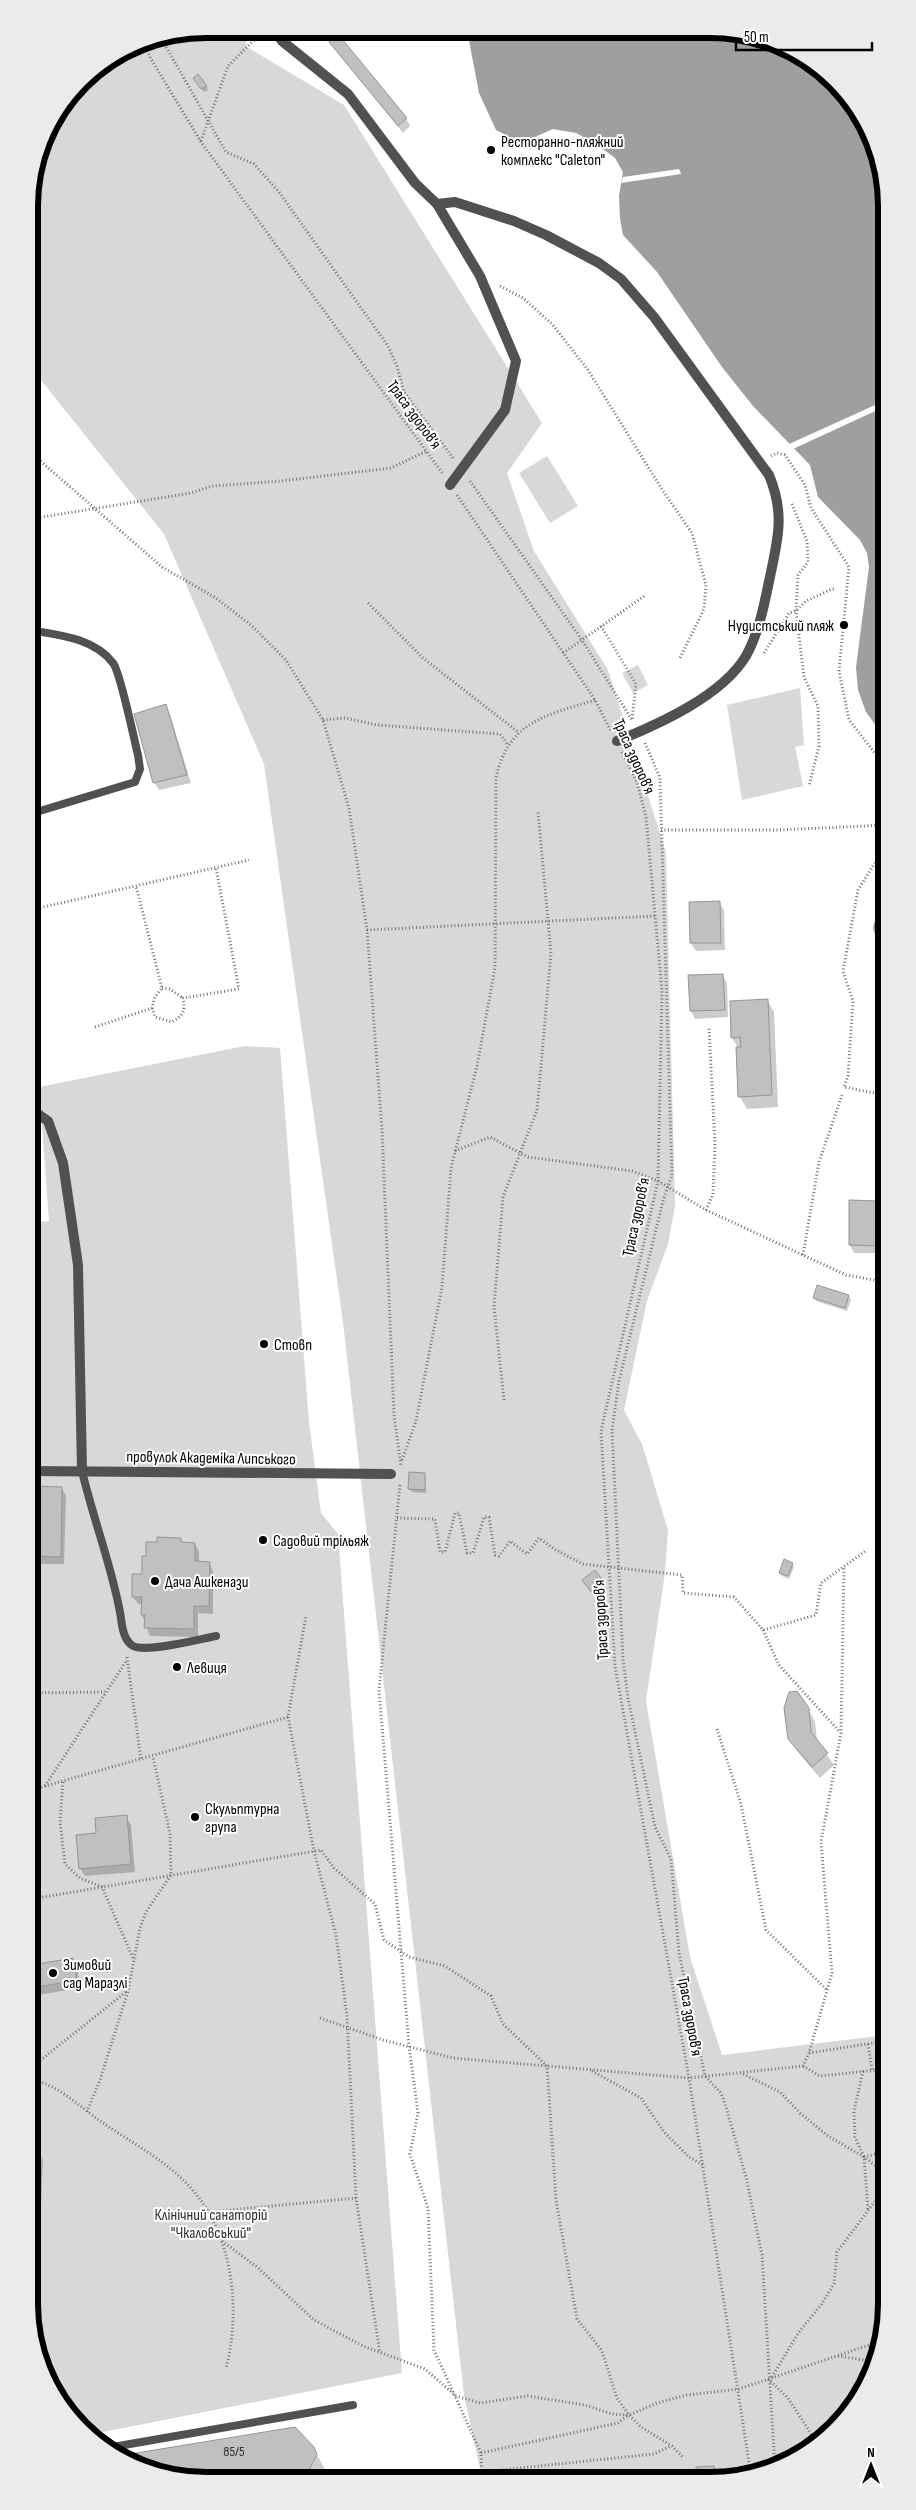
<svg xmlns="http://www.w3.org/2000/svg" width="916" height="2510" font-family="'Sofia Sans Condensed',sans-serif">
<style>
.green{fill:#d8d8d8}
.water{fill:#9f9f9f}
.pier{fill:#fff}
.shadow{fill:#0003}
.building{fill:#c0c0c0;stroke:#959595}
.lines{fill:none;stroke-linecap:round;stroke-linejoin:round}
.path{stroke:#737373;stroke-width:3;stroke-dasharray:1 2.5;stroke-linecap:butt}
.lane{stroke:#515151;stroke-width:8}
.street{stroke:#515151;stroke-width:10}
.poi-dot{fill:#000;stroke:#fff;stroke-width:2}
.labels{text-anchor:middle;stroke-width:4;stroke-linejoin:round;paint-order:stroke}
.number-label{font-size:14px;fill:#303030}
.poi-label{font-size:16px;fill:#000;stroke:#fff;text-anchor:start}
.street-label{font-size:16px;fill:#000;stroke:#fff}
.park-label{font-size:16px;fill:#2f2f2f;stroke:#fff}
.rim{fill:none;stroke:#000;stroke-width:6}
</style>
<rect width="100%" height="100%" fill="#fff"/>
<g class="green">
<path d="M206 29H243L247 47 344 105 542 423 507 473 534 551 608 670 666 852 675 1206 668 1244 647 1301 624 1410 642 1444 668 1530 665 1573 646 1701 690 1957 722 2055 886 2035 887 2253 882 2260 875 2305 884 2328 874 2372 844 2421 799 2457 745 2478H482L464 2395 343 1322 264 764 164 534 29 365V194L47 128 89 73 138 42Z"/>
<path d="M547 456 578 506 550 523 519 473Z"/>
<path d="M638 665 648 685 633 693 622 673Z"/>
<path d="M800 688 804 745 795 747 803 786 742 800 727 705Z"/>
<path d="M245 1046 280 1048 309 1422 321 1513 338 1534 402 2373 88 2435C57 2412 45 2373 32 2339L31 1223 49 1221 39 1087Z"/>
</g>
<g class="water">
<path d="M467 30 745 32 799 52 836 81 864 117 884 171 885 738 866 712 858 690 856 667 869 567 867 553 860 540 818 497 810 465 753 406 722 367 657 272 623 235 620 219 619 196 623 172 615 158 595 143 576 133 553 129 521 143 496 130 479 93Z"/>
<path d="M885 881V968L873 928Z"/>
</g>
<g class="pier">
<path d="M679 169 681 174 621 183 623 177Z"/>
<path d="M884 401V407L793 449 789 444Z"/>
</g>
<g class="shadow">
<path d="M330 42 406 118 410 126 403 133Z"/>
<path d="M196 82 206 86 208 90 204 92Z"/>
<path d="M165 706 170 714 191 783 159 790 154 782Z"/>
<path d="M719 902 724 910 725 950 696 951 691 943Z"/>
<path d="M722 975 727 983 728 1017 695 1019 691 1011Z"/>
<path d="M767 1000 774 1012 778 1107 747 1109 740 1097 739 1049 732 1038Z"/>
<path d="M877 1202 882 1210 881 1253H854L850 1245Z"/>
<path d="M818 1287 849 1296 851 1300 847 1311 816 1301 814 1298Z"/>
<path d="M425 1474 426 1493 412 1492 410 1489Z"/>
<path d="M62 1488 66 1496 64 1564H31V1521H34Z"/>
<path d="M180 1539 183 1544H195L199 1552V1563H209L213 1571V1614L198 1613V1637L150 1636 142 1615 143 1604H138L133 1597 143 1576 147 1557 158 1543Z"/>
<path d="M792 1564 794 1567 789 1579 782 1576 780 1573Z"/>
<path d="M603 1582 605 1586 594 1594 586 1584Z"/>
<path d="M808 1709 815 1722 817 1741 834 1765 820 1778 797 1751 789 1738Z"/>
<path d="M126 1817 131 1825 135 1872 85 1876 80 1868 98 1834Z"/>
<path d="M72 1959 77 1967 80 1988 32 1996V1966Z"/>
<path d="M32 2101 35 2107 34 2145 43 2160 35 2345 32 2339Z"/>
<path d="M295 2428 313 2448 330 2478H171L127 2463 119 2457Z"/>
</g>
<g class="building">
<path d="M338 34 407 118 398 126 329 42Z"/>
<path d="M198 74 207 86 201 89 193 78Z"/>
<path d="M166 704 187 775 153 783 134 714Z"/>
<path d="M720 901 721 943H690L689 902Z"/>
<path d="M723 974 725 1010 690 1011 688 975Z"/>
<path d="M768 999 772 1095 738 1097 736 1047H741L740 1037 731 1038 730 1001Z"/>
<path d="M849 1200 878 1201 877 1246 849 1245Z"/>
<path d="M817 1285 849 1295 845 1308 813 1298Z"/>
<path d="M409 1472 425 1473V1490L408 1489Z"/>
<path d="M34 1486 62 1487 61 1557 31 1556Z"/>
<path d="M157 1537 181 1538V1542L195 1543V1561L210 1562 209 1606H194V1629L144 1628 145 1615H141L142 1597H132V1574H142V1556H146V1542H157Z"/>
<path d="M784 1559 793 1563 788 1576 779 1573Z"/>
<path d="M595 1570 604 1582 591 1592 582 1580Z"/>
<path d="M797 1691 809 1708 811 1732 828 1753 812 1767 788 1739 784 1708 789 1692Z"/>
<path d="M127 1815 131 1864 79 1869 76 1835 96 1833 95 1818Z"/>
<path d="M73 1958 77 1980 32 1988V1965Z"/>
<path d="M32 2142H34L32 2190Z"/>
<path d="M295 2427 314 2447 317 2454 305 2478H171L127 2463 118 2456Z"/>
<path d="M714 2466 715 2478H697L696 2467Z"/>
</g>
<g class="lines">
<g class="path">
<path d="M161 38 226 152 254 164 279 192 388 346 397 366 404 392 453 458"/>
<path d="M143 41 151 59 201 142 443 474"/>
<path d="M201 141 228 66 261 33"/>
<path d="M500 286 523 298 552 324 588 370 663 491 692 533 706 585 704 609 680 658"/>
<path d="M30 452 162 567 216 598 252 626 286 660 323 720 349 808 367 930 382 1130 394 1415 401 1466"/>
<path d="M771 456 777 453 785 455 805 485 811 508 849 567 839 671 849 720 878 757 885 782"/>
<path d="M470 481 582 640 632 720"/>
<path d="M457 495 595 700 611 731"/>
<path d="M792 504 807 541 808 562 798 575 796 611 804 677 818 706 819 746 809 786"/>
<path d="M30 519 191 493 212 486 281 481 391 468 427 451"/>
<path d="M368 603 423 658 518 732"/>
<path d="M601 626 636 684 632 720"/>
<path d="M563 653 646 595"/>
<path d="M764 653 789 613 796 611 806 601 832 589H836"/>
<path d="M323 720 345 718 377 725 500 734 508 745"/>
<path d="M645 743 660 778 672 1175 663 1201 619 1381 612 1430 623 1660 628 1698 655 1827 671 1859 679 1953 705 2076 721 2093 726 2107 746 2177 762 2255 775 2467"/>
<path d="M622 752 637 782 646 817 662 991 658 1181 601 1431 615 1666 689 2078 751 2475"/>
<path d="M661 830H777L885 825"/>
<path d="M885 853 877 860 858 890 843 971 853 1001 848 1076 844 1087 885 1095"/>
<path d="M30 910 249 860"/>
<path d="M367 930 655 916"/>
<path d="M162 988 170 989 183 998"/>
<path d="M152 1008 155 1017 172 1022C183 1016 186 1010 183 998L239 989 216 868"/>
<path d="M95 1027 152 1008 155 997 162 988 136 886"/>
<path d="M455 1151 490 1137 528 1157 632 1171 658 1181 706 1210 846 1275 885 1282"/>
<path d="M706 1210 713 1194 715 1145 709 1028"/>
<path d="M803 1255 819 1162 842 1095"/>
<path d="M504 1400 494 1307 503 1197 537 1110 551 953 538 812"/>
<path d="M402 1460 416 1421 442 1287 451 1168 477 1066 495 968 496 778C508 721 547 715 595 700"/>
<path d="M400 1485 379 1690 409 2046 418 2113 410 2154 428 2208 434 2350 481 2453 482 2478"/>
<path d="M397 1518 435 1519 440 1552H445L455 1513H459L467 1553H473L484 1517H489L495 1555 499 1556 510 1541 527 1554 539 1538 557 1551"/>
<path d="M558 1551 583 1564 682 1575 683 1593 734 1597 763 1630 816 1615 821 1583 867 1550"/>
<path d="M763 1630 779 1665 840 1732"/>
<path d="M127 1657 141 1760"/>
<path d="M31 1693 105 1692"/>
<path d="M288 1717 314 1851 336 1935 347 2016 356 2198 380 2353"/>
<path d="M717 1729 741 1804 766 1930 827 1990"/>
<path d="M63 1782 60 1822 65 1864 80 1878 102 1887 133 1958"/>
<path d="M45 1786 127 1660"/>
<path d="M31 1790 288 1717 306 1616"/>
<path d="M32 1899 321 1850 334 1868 375 1904 384 1940 409 1957 445 1966 491 1996 503 2024 547 2066 556 2200 577 2319 602 2351 617 2398 629 2415 641 2427 672 2446 684 2458"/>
<path d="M320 2018 383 2040 453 2058 689 2078 803 2066 809 2053 832 1973 821 1842 841 1733 844 1566"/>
<path d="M868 2044 872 2070"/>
<path d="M809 2053 886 2041"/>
<path d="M803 2066 820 2076 887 2069"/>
<path d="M32 2067 127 1991"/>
<path d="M592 2071 641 2098 664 2132 689 2157 703 2165"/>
<path d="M863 2071 854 2111 855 2137 864 2157 868 2210"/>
<path d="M743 2074 780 2092 800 2113 828 2136 864 2157 887 2174"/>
<path d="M32 2080C58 2084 81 2108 103 2123 134 2144 172 2164 196 2194 233 2239 241 2312 226 2368"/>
<path d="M87 2112 100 2080 128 1991 140 1928 146 1912 171 1875 170 1834 153 1757"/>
<path d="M864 2157 887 2151"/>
<path d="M209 2212 356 2198"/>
<path d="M222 2241 257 2267 314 2320 363 2346 425 2369 456 2396 480 2403 528 2396 585 2405 612 2414 629 2415 657 2403 687 2395 739 2389 881 2341"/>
<path d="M838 2356 876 2362"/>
<path d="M772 2377 799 2332 821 2305 834 2284 837 2252 876 2200 887 2194"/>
<path d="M768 2379 788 2398 817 2443"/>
<path d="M481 2453 618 2423 628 2415"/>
<path d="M482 2472 654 2454 671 2446"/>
</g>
<g class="lane">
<path d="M30 630C59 635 94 638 113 663 120 671 134 739 138 755L140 769 135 782 30 814"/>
<path d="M30 1047 33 1053"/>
<path d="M82 1471C93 1518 111 1564 120 1612 122 1623 122 1639 133 1646 147 1653 200 1639 216 1636"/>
<path d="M107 2448 353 2405"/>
</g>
<g class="street">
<path d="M273 29 282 41 348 94 415 183 437 204 480 276 516 361 505 410 450 485"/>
<path d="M437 204 455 202 514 221 546 235 599 263 621 279 654 317 769 475C784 511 779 535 771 572 765 600 760 631 746 656 722 696 659 724 617 741"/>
<path d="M30 1112 38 1114 48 1121 63 1163 78 1265 82 1471"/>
<path d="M31 1471 391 1474"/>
</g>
</g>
<g class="poi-dot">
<circle cx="491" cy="150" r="5"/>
<circle cx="844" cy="625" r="5"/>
<circle cx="264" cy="1344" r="5"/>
<circle cx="263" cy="1540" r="5"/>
<circle cx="155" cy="1581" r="5"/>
<circle cx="177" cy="1667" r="5"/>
<circle cx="195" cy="1817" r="5"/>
<circle cx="53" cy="1973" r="5"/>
</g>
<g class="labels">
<g class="number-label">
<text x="234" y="2456">85/5</text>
</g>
<g class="poi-label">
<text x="501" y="147">Ресторанно-пляжний<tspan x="501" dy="18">комплекс "Caleton"</tspan></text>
<text x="834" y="631" text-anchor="end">Нудистський пляж</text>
<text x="274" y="1350">Стовп</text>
<text x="273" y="1546">Садовий трільяж</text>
<text x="165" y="1587">Дача Ашкенази</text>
<text x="187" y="1673">Левиця</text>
<text x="205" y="1814">Скульптурна<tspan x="205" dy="18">група</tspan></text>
<text x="63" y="1970">Зимовий<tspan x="63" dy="18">сад Маразлі</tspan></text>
</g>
<g class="street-label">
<text transform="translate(415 414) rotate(54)" y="6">Траса здоров’я</text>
<text transform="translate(635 756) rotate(66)" y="6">Траса здоров’я</text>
<text transform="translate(635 1217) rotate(-78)" y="6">Траса здоров’я</text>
<text transform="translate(211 1457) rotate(1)" y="6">провулок Академіка Липського</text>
<text transform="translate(600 1620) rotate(-93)" y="6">Траса здоров’я</text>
<text transform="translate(691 2016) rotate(80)" y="6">Траса здоров’я</text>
</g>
<g class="park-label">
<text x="211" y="2220">Клінічний санаторій<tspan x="211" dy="18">"Чкаловський"</tspan></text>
</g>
</g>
<path d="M0 0H916V2510H0ZM206 38H710A168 168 0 0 1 878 206V2304A168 168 0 0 1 710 2472H206A168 168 0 0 1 38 2304V206A168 168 0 0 1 206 38Z" fill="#ebebeb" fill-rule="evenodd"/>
<path class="rim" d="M206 38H710A168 168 0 0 1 878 206V2304A168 168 0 0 1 710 2472H206A168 168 0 0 1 38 2304V206A168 168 0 0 1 206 38Z"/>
<g transform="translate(871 2465)" stroke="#ffffff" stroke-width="4" paint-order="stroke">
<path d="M0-4L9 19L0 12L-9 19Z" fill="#000000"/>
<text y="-8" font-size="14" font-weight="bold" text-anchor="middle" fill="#000000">N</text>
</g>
<path d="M736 42v8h136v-8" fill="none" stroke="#000000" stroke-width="2.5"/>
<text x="744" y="42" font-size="15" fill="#000000" stroke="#ffffff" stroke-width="4" paint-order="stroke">50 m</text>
</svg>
